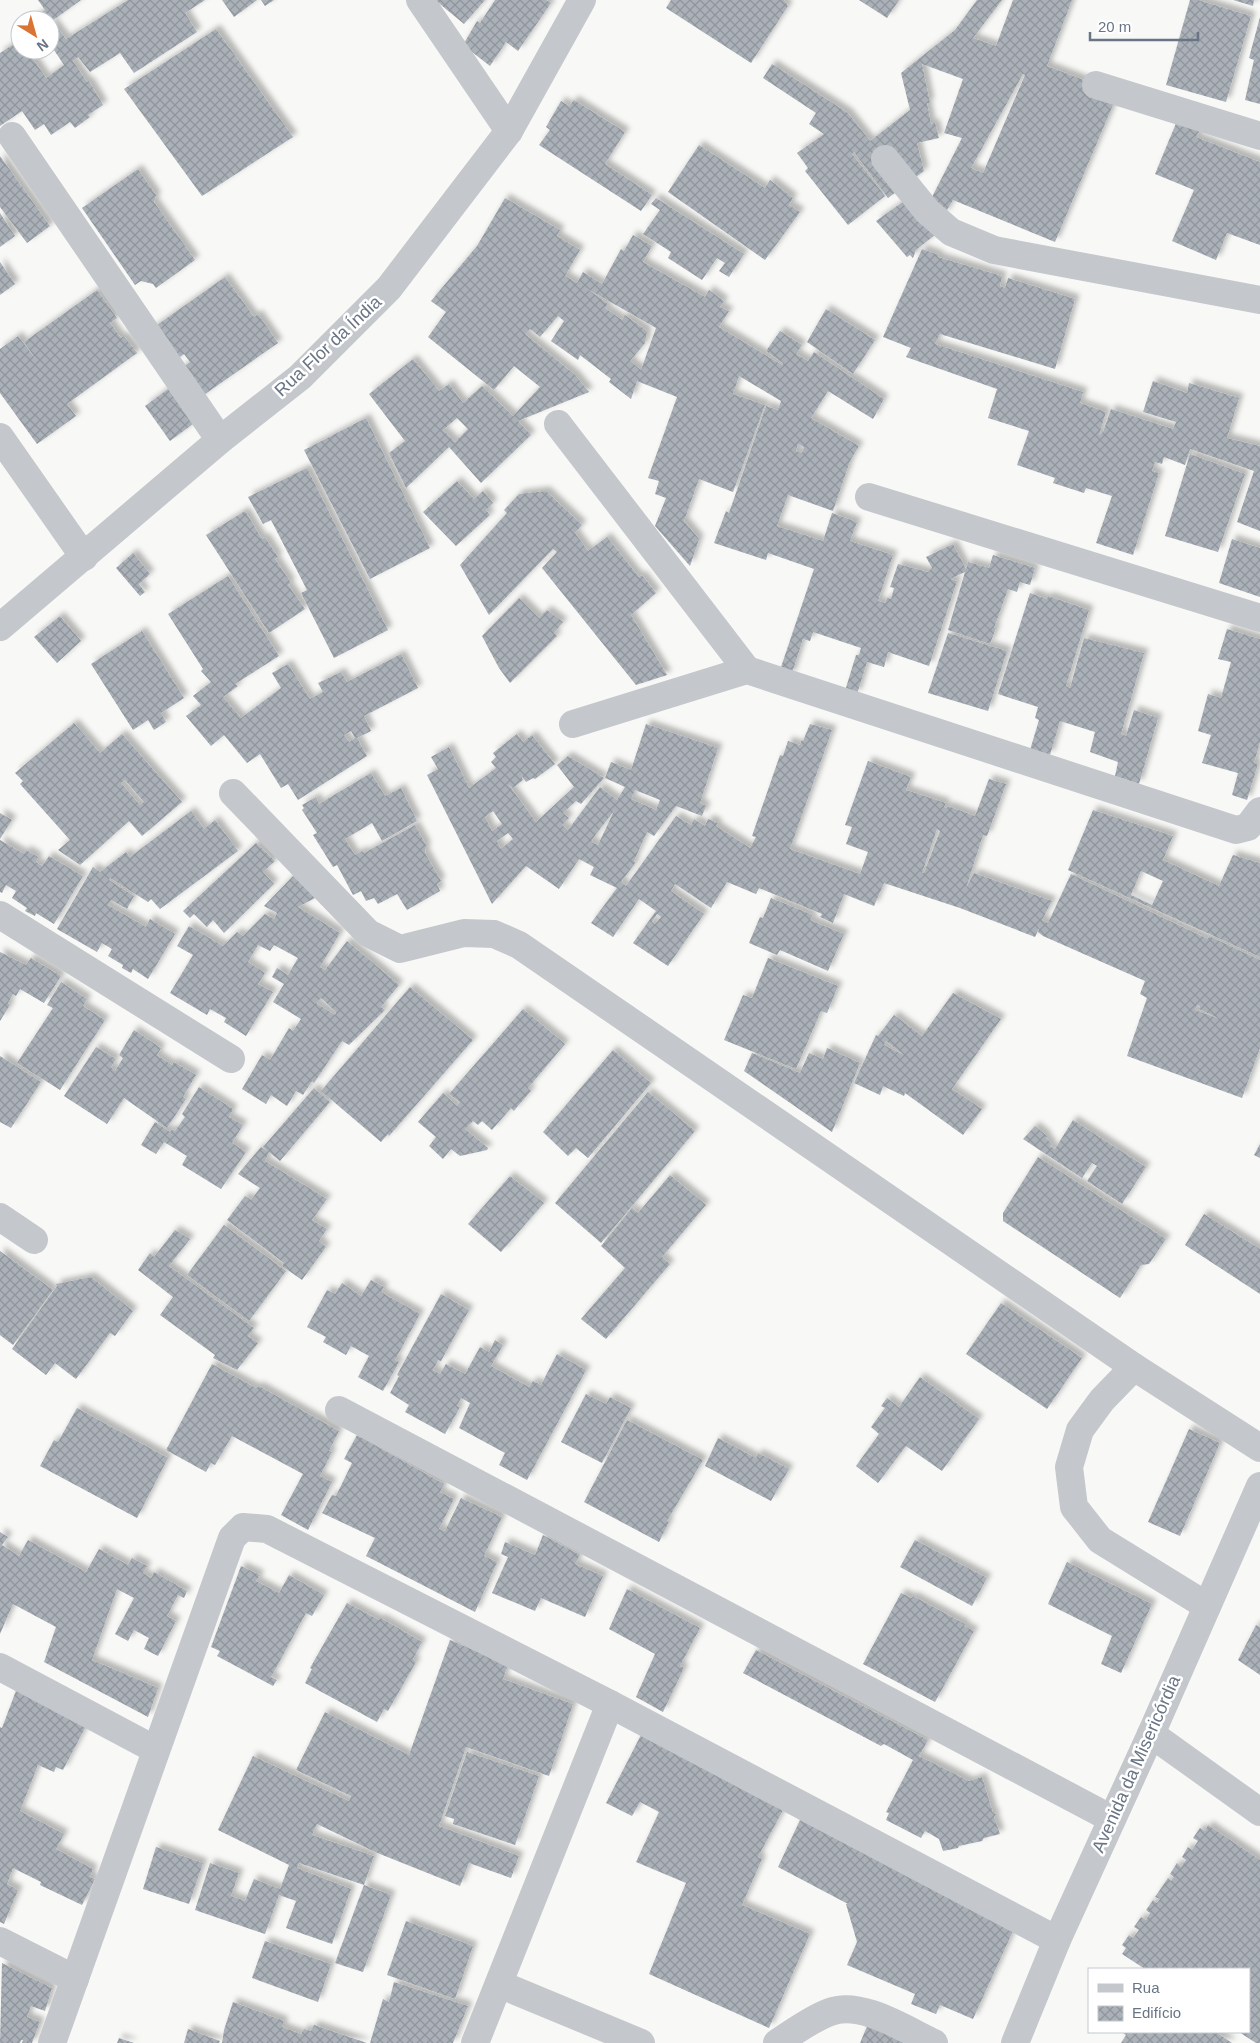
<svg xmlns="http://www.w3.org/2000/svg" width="1260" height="2043" font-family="Arial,sans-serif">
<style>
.building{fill:url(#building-cross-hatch);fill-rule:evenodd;filter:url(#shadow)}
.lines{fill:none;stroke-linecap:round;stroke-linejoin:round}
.minor{stroke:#c4c7cb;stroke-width:28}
.labels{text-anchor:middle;stroke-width:5;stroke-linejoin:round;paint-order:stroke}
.street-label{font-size:18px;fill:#697585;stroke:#fff}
</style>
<defs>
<pattern id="building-cross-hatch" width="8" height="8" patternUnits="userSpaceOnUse" patternTransform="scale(1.25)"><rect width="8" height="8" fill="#abb1b8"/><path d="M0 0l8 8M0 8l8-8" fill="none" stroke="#8f959b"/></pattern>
<filter id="shadow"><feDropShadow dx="4.5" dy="-4.5" stdDeviation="2.5" flood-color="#0004"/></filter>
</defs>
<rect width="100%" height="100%" fill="#f8f8f6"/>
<g class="building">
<path d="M38 0H81L52 21 66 39 128 0H205L185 13 197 32 134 73 120 53 90 72 78 57 73 61 87 82 89 81 103 105 88 115 90 117 75 128 70 122 51 135 44 124 35 130 22 111 0 126V53L20 40V50H27L46 78 64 65 50 44 54 41 50 37V20H30L45 10Z"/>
<path d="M222 0H257L234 17Z"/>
<path d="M261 0H274L265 6Z"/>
<path d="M435 0H485L464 24Z"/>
<path d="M495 0H546L551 3 518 51 506 42 490 66 463 45 477 21 480 23Z"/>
<path d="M671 0H784L788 6 751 63 666 8Z"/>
<path d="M859 0H899L887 18Z"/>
<path d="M977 0H1002L973 38 996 46 1013 0H1072L1047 66 1118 93 1055 242 953 200 944 215 931 199 962 138 944 133 963 79 922 64 930 103H927L931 124 935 123 939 138 917 143 924 171 888 198 854 152 852 154 885 196 848 225 805 171 808 168 797 153 824 134 809 124 816 113 763 78 772 64 848 113 870 141 910 110 901 73 955 30ZM1023 74 1025 75 983 173 971 168Z"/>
<path d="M1190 0H1198L1251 16 1226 102 1166 85Z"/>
<path d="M1233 0H1254L1253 6Z"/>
<path d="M1260 17V104L1245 100 1254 60 1249 58Z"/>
<path d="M216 29 293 137 202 196 124 89Z"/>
<path d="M574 100 625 132 605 164 652 195 641 211 539 145 550 130 546 127 561 101 569 106Z"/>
<path d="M1177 121 1200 130 1196 137 1260 162V245L1227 233 1216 260 1172 241 1194 190 1155 174Z"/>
<path d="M699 145 765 188 770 180 793 198 789 205 800 212 765 260 668 192Z"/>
<path d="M0 156 50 226 27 243 0 207Z"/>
<path d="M138 169 156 195 154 202 195 260 156 288 153 284 141 281 135 285 82 208Z"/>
<path d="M505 198 560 230 557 236 580 250 565 276 577 283 583 272 602 284 621 249 624 251 633 235 652 246 643 262 705 297 709 290 724 301 720 307 729 311 719 327 782 365 783 363 766 351 780 331 802 345 796 354 808 361 814 352 884 399 873 419 828 391 811 418 859 446 850 461 833 511 788 495 777 526 823 541 832 513 857 522 850 541 893 555 878 601 885 603 887 598 891 599 894 588 890 587 898 564 928 572 932 568 926 557 953 544 966 569 968 562 989 568 993 555 1035 568 1030 585 1020 582 1017 592 1008 589 994 628H996L990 644 948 630 965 572 950 579 957 581 929 666 888 652 884 667 867 662 857 694 845 691 856 655H859L861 648 813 632 810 641 803 639 791 676 780 670 814 569 768 553 766 560 714 543 726 511 729 513 766 406 778 410 781 401 739 376 733 394 765 405 733 492 699 479 684 521 699 539 690 566 655 526 666 498 655 494 659 481 648 478 677 397 637 381 631 399 609 382 611 379 580 355 578 360 551 341 564 321 558 316 540 337 530 329 525 334 575 375 589 392 518 421 531 435 481 483 449 447 406 488 389 453 405 441 369 394 413 359 439 391 449 384 463 403 482 386 513 416 540 387 514 366 494 390 428 337 446 312 431 301 477 246ZM586 288 656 328 641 370 630 361 645 343 647 331 625 315 622 320 605 308 608 304ZM457 418 468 429 455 442 443 430ZM798 444 804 447 802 453 796 451Z"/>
<path d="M656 198 744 254 729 277 719 271 725 263 717 258 702 280 668 258 671 252 643 234 660 210 651 204Z"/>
<path d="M904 201 936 234 916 250 913 258 910 255 907 257 876 221Z"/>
<path d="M0 213 15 236 0 247Z"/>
<path d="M922 249 939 255 938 257 1002 276 1000 286 1005 288 1008 278 1075 299 1055 369 940 334 935 344 1083 392 1080 403 1106 412 1099 435 1103 432 1111 409 1173 429 1176 422 1143 412 1153 381 1187 393 1189 383 1239 398 1227 438 1260 446V531L1237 522 1254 471 1190 449 1185 465 1164 457 1162 464 1155 462 1152 471 1159 473 1133 555 1096 543 1112 496 1086 488 1084 493 1053 483 1055 478 1017 465 1029 431 988 418 997 389 906 357 911 348 883 337Z"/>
<path d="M0 262 15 284 0 295Z"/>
<path d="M225 277 254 317 258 314 278 343 198 399 178 371 190 362 184 354 173 362 150 330Z"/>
<path d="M97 290 117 318 110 323 121 338 124 336 137 353 67 404 76 416 37 444 0 393V349L18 336 37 361 24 342Z"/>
<path d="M826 309 875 340 853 374 807 342Z"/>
<path d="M168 389 193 424 170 441 145 406Z"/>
<path d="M366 418 430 548 370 579 304 450Z"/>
<path d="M1190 454 1245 474 1218 552 1165 536Z"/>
<path d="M307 468 388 630 334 658 301 593 307 590 271 520 263 524 248 497Z"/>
<path d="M457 481 474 499 483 491 493 503 486 510 490 515 456 546 423 512Z"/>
<path d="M546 491 582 525 575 533 588 551 607 537 639 577 642 575 656 593 631 615 667 675 636 685 542 568 557 552 553 549 489 615 460 565 507 513 504 510 519 494Z"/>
<path d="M245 511 262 539 265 537 278 557 275 559 291 583 288 585 305 609 269 633 206 535Z"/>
<path d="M1232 539 1260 548V597L1219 583Z"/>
<path d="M133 553 150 574 139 584 145 592 140 596 116 568Z"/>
<path d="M228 576 279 656 235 684 238 686 223 697 241 718 281 688 272 673 288 664 310 699 323 692 318 683 341 672 347 682 401 654 418 688 364 716 371 731 357 738 367 756 298 800 288 784 281 788 260 754 247 763 224 735 211 746 186 716 201 705 193 696 211 682 201 671 203 669 168 614ZM351 731 355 738 349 742 344 735Z"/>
<path d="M1030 593 1047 599 1048 596 1089 610 1066 686 1070 688 1084 638 1144 653 1121 734 1126 736 1134 710 1158 718 1139 784 1115 776 1118 762 1090 752 1095 732 1060 721 1050 755 1030 750 1039 720 1035 718 1038 707 998 694Z"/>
<path d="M519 598 539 618 547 610 563 622 554 633 557 636 510 683 499 668 482 636Z"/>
<path d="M60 616 81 641 57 663 34 637Z"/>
<path d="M1227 629 1260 639V742L1254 763 1258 764 1247 800 1232 795 1238 773 1202 763 1211 735 1198 731 1208 694 1221 698 1231 662 1218 659Z"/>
<path d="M142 631 184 698 161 713 166 722 154 730 148 720 133 730 91 664Z"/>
<path d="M948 633 1007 651 988 711 928 693Z"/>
<path d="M74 723 100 753 122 734 182 802 142 836 129 821 80 865 58 850 70 840 20 784 23 781 15 773ZM125 780 144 802 140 805 121 783Z"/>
<path d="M646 724 718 748 700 803 706 806 702 816 676 806 654 836 647 832 634 861 636 862 621 882 626 886 676 816 691 825 694 819 705 826 708 819 718 823 716 826 750 848 756 837 752 836 780 755 783 756 788 741 800 745 801 741H803L810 724 832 730 790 849 860 874 868 852 846 844 852 827 845 825 868 761 911 777 906 790 946 803 944 807 947 808 948 806 975 816 989 779 1006 784 987 836 983 835 966 888 974 873 1052 901 1042 920 1048 923 1071 874 1208 939 1209 936 1260 960V1048L1242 1098 1127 1056 1147 998 1140 994 1145 981 1043 936 1038 932 1040 926 1035 937 960 908 884 883 874 906 844 894 833 923 820 917 822 914 759 888 756 894 727 882 711 908 675 884 671 891 704 914 668 966 633 943 656 911 639 899 613 937 591 923 617 888 590 875 594 867 579 859 559 889 526 866 492 904 427 775 438 769 431 757 449 747 469 788 496 768 491 762 496 757 493 753 517 734 523 742 532 735 555 764 535 779 533 778 526 782 521 775 523 780 513 788 508 784 536 822 574 787 557 765 568 756 604 778 581 804 576 801 563 813 569 818 562 825 568 830 600 787 617 800 625 787 605 778 611 762 631 770ZM635 790 660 800 656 810 631 799ZM493 811 502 824 492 831 485 817ZM614 811 598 845 591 842 596 834ZM937 829 940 831 924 873H922ZM508 833 513 839 501 849 497 841ZM657 914 661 917 655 924 652 922ZM1197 1005 1200 1006 1199 1009 1220 1019 1195 1010Z"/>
<path d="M371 773 385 796 401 788 417 821 382 841 372 823 345 839 355 855 362 851 364 853 415 825 426 845 425 853 441 881 437 884 440 891 407 910 397 894 378 904 374 898 366 901 361 891 353 895 337 865 333 867 313 835 317 833 302 810 304 808 302 805 316 797 319 804Z"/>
<path d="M1093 810 1173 836 1163 860 1219 886 1233 855 1260 863V957L1068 870ZM1141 871 1163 881 1152 905 1131 895Z"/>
<path d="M191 811 204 829 215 820 238 851 160 909 151 899 148 902 110 878 109 880 134 896 127 909 111 900 108 905 146 927 150 919 175 934 148 979 133 969 131 973 122 968 123 965 108 956 112 949 102 943 97 952 57 929 93 867 100 872 126 852 130 857Z"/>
<path d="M0 813 12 820 0 839Z"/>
<path d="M0 840 24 854 26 850 38 857 36 862 42 866 49 856 83 876 54 924 36 913 35 916 25 911 27 908 12 898 16 891 6 885 2 893 0 892Z"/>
<path d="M256 843 275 861 263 872 274 884 224 933 213 920 207 927 194 914 190 918 183 911Z"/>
<path d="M293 876 315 898 298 907 340 933 320 967 325 970 347 941 399 985 381 1007 385 1010 349 1045 342 1041 314 1083 312 1081 303 1095 296 1091 287 1106 271 1095 266 1104 242 1089 262 1055 270 1060 289 1028 293 1031 301 1019 273 1002 284 984 272 977 277 968 288 975 298 958 274 945 270 951 258 945 248 962 265 973 258 984 273 992 246 1036 224 1022 226 1018 210 1009 207 1015 170 993 193 955 177 946 189 926 223 946 237 932 243 936 265 914 274 919 277 913 264 906ZM321 998 336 1012 335 1015 316 1003Z"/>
<path d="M771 898 813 915 810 920 844 934 828 971 780 950 777 955 749 943 760 917 763 918Z"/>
<path d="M0 952 26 965 31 958 61 976 44 1003 20 989 16 996 13 994 8 1003 10 1005 0 1021Z"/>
<path d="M768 958 838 986 827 1013 821 1011 796 1069 724 1040 743 995 752 998Z"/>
<path d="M61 982 87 999 83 1006 105 1020 60 1090 17 1063 53 1008 47 1005Z"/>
<path d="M410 987 473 1040 389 1136 388 1134 381 1142 321 1091Z"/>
<path d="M953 993 1001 1019 952 1089 982 1109 963 1135 905 1093 904 1096 883 1086 880 1095 854 1083 876 1035 878 1036 894 1015 922 1036ZM886 1041 904 1055 884 1045Z"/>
<path d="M523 1009 565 1044 528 1088 531 1091 517 1107 514 1111 511 1108 492 1130 482 1121 478 1125 473 1121 465 1129 488 1148 487 1150 460 1156 451 1149 443 1159 429 1146 436 1137 418 1122 443 1093 457 1106 460 1102 449 1094Z"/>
<path d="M134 1030 161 1048 157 1055 172 1065 174 1062 196 1075 183 1097 186 1099 167 1128 124 1098 107 1124 64 1096 96 1047 116 1059 111 1067 115 1071 123 1058 119 1055Z"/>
<path d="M827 1048 860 1063 832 1132 744 1071 752 1053 800 1073 809 1053 823 1059Z"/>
<path d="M613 1050 651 1083 588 1158 576 1148 568 1156 543 1132Z"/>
<path d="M0 1056 41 1082 11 1128 0 1122Z"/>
<path d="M199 1087 233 1109 229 1117 243 1125 232 1143 246 1152 221 1189 182 1165 187 1156 164 1142 156 1154 141 1145 155 1122 170 1132 172 1129 175 1131 185 1117 182 1114Z"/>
<path d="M314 1088 330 1102 280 1161 269 1152 265 1161 327 1199 312 1220 327 1229 319 1241 326 1247 302 1280 282 1266 284 1263 227 1220 245 1196 251 1200 260 1188 238 1174 261 1147 269 1152 263 1147Z"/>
<path d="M648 1092 695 1131 601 1243 555 1203Z"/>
<path d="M1073 1120 1146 1167 1122 1204 1087 1181 1097 1166 1092 1163 1082 1178 1023 1139 1035 1126 1047 1136 1046 1138 1052 1144 1050 1146 1055 1149Z"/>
<path d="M1260 1144V1158L1254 1155Z"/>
<path d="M1038 1157 1166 1239 1149 1264 1141 1265 1120 1298 1003 1221V1213Z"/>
<path d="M670 1175 706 1205 662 1257 670 1264 606 1339 581 1319 625 1268 601 1246 632 1208 638 1213Z"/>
<path d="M510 1176 544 1203 501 1252 468 1224Z"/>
<path d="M1204 1214 1260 1249V1294L1185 1245Z"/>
<path d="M224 1225 286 1271 249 1321 187 1275Z"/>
<path d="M175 1230 190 1239 169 1266 254 1328 248 1336 258 1343 237 1370 213 1358 215 1355 160 1315 173 1297 138 1270 150 1253 154 1257Z"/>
<path d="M0 1251 53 1290 13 1345 0 1335Z"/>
<path d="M91 1277 133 1311 115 1336 110 1333 76 1379 55 1363 46 1375 12 1349 57 1286 56 1284Z"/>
<path d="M371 1280 384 1287 381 1292 420 1314 395 1360 399 1362 383 1391 358 1377 369 1356 351 1346 346 1355 323 1342 326 1337 307 1327 327 1290 335 1294 342 1283 361 1296Z"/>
<path d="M441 1294 469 1310 441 1361 438 1360 433 1370 440 1374 446 1364 465 1374 480 1347 489 1352 495 1340 503 1345 491 1366 529 1387 533 1381 541 1385 557 1354 586 1370 527 1480 499 1465 505 1453 459 1428 470 1403 461 1398 457 1406 460 1407 445 1434 405 1412 409 1405 390 1393 399 1376 397 1375Z"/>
<path d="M1001 1303 1082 1358 1047 1409 966 1354Z"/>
<path d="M212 1364 256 1388 259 1386 339 1431 329 1451 332 1452 320 1476 332 1482 308 1530 281 1515 303 1474 232 1436 215 1465 211 1463 206 1472 166 1450Z"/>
<path d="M920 1377 979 1419 942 1471 906 1446 878 1483 856 1466 879 1434 871 1427 885 1408 881 1406 887 1398 899 1407Z"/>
<path d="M586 1394 606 1404 610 1397 631 1408 602 1463 561 1442Z"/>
<path d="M77 1408 168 1458 137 1518 40 1466 54 1440 58 1442Z"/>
<path d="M627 1420 703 1460 667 1521 669 1522 659 1542 584 1502Z"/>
<path d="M1189 1429 1220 1443 1180 1536 1148 1522Z"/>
<path d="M357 1435 444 1484 440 1492 454 1499 439 1529 445 1531 461 1498 502 1517 484 1556 497 1562 475 1612 366 1556 375 1538 322 1513 332 1495 336 1496 352 1463 344 1459Z"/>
<path d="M718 1438 756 1458 758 1453 789 1469 771 1501 705 1466Z"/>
<path d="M0 1532 8 1537 2 1545 19 1556 28 1540 86 1572 99 1549 128 1565 132 1558 147 1566 143 1573 151 1578 154 1572 187 1591 184 1598 178 1595 167 1616 176 1621 158 1656 144 1649 149 1638 134 1630 128 1641 115 1634 134 1598 117 1589 92 1660 158 1688 148 1717 44 1662 56 1627 13 1604 0 1634Z"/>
<path d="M543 1535 580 1555 575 1564 603 1576 585 1617 541 1598 535 1611 492 1593 508 1557 501 1554 505 1542 535 1555Z"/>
<path d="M915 1540 987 1578 972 1606 900 1567Z"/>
<path d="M1067 1562 1152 1604 1121 1673 1101 1664 1112 1636 1048 1604Z"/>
<path d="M241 1566 260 1575 256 1581 279 1593 289 1575 324 1595 312 1616 306 1613 271 1677 277 1680 273 1686 217 1656 220 1651 211 1647Z"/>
<path d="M627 1589 700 1628 680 1666 684 1668 663 1712 636 1697 655 1654 609 1629Z"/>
<path d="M901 1593 912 1598 913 1596 965 1624 964 1626 974 1631 935 1702 863 1664Z"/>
<path d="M347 1603 379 1620 381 1618 422 1642 413 1659 416 1662 388 1711 384 1709 377 1722 305 1683 312 1669 310 1668Z"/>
<path d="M1256 1625 1260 1627V1675L1238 1660Z"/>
<path d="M450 1640 508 1665 503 1679 573 1704 549 1776 466 1747 439 1826 519 1856 511 1878 469 1863 460 1886 375 1852 317 1824 312 1835 374 1856 364 1885 299 1863 297 1868 351 1889 332 1944 286 1928 296 1901 279 1895 265 1934 195 1910 210 1863 239 1873 231 1896 245 1901 254 1879 280 1889 289 1865 218 1830 253 1756 349 1801 351 1796 296 1770 325 1712 409 1755Z"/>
<path d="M756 1650 928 1740 919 1756 969 1781 982 1777 993 1813 996 1814 994 1817 1000 1834 984 1838 982 1841 959 1846 958 1848 943 1851 939 1839 925 1831 921 1838 886 1820 889 1813 886 1812 913 1760 884 1744 881 1746 743 1673Z"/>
<path d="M17 1688 86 1726 63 1770 56 1767 54 1772 38 1765 20 1811 64 1834 56 1849 93 1869 90 1877 95 1879 82 1905 40 1885 41 1882 13 1868 7 1884 18 1890 4 1924 0 1922V1727L2 1728Z"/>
<path d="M641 1735 783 1810 758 1857 762 1859 742 1905 810 1934 769 2028 649 1974 686 1883 636 1862 659 1812 640 1802 632 1816 606 1803Z"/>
<path d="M467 1752 539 1776 515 1845 453 1824 454 1819 445 1816Z"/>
<path d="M800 1820 1013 1931 973 2019 940 2005 936 2014 911 2004 915 1994 847 1965 857 1942 846 1904H848L778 1867Z"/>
<path d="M1208 1825 1260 1860V2043H1256L1239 2032H1249V1969H1145L1122 1954 1126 1948 1122 1945 1129 1935 1133 1938 1139 1930 1134 1927 1141 1917 1146 1920 1150 1913 1146 1910 1153 1900 1157 1903 1160 1899 1155 1897 1168 1878 1171 1881 1174 1877 1170 1874 1177 1863 1181 1867 1186 1860 1182 1857 1188 1847 1192 1850 1198 1841 1193 1838 1200 1828 1205 1831Z"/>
<path d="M156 1847 203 1863 189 1904 143 1889Z"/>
<path d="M364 1885 391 1895 363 1972 335 1963Z"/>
<path d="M406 1921 473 1946 455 1999 387 1975Z"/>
<path d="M265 1941 331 1964 318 2002 252 1978Z"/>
<path d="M2 1963 52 1988 45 2011 31 2006 27 2017 40 2022 32 2043H22L23 2040H21L20 2043H0Z"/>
<path d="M394 1982 468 2006 453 2043H370L383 1999 389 2002Z"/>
<path d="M233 2002 284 2021 282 2027 301 2034 304 2029 311 2031 314 2025 367 2043H222L224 2030Z"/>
<path d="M868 2024 911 2043H860Z"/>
<path d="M188 2029 220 2041 219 2043H184Z"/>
<path d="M1122 2032H1216L1232 2043H1121L1126 2035Z"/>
<path d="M119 2038 134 2043H117Z"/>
</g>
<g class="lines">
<g class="minor">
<path d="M420 0 509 131"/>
<path d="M1096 85 1260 136"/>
<path d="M12 136 220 440"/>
<path d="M885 159 927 211 951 232 994 250 1260 300"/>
<path d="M558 424 747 670 1236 830 1248 827 1260 811"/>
<path d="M0 437 84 557"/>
<path d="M869 497 1260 618"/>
<path d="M0 627 220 440 300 377 389 288 509 131 582 0"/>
<path d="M573 724 747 670"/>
<path d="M233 793 368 933 400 949 464 933 494 934 519 945 1134 1367 1260 1448"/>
<path d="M0 915 231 1059"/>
<path d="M0 1217 34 1240"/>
<path d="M1134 1367 1102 1400 1080 1430 1069 1467 1074 1507 1100 1540 1207 1606"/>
<path d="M339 1410 1112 1819"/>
<path d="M0 1667 156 1750"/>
<path d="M1151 1734 1260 1812"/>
<path d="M0 1941 75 1979"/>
<path d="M499 1984 641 2043"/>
<path d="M52 2043 232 1538 243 1527 267 1529 610 1704 1057 1940"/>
<path d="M475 2043 610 1704"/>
<path d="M777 2043C794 2032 811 2019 830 2012 861 2000 906 2030 934 2043"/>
<path d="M1015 2043 1057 1940 1151 1734 1260 1486"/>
</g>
</g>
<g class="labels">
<g class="street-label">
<text transform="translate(328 346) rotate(-43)" y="6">Rua Flor da Índia</text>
<text transform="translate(1136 1764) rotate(-66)" y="6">Avenida da Misericórdia</text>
</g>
</g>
<rect x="1088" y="1968" width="162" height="65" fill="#ffffff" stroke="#c3c8ce"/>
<rect x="1098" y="1984" width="25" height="8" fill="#c4c7cb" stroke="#c3c8ce"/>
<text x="1132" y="1993" font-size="15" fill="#697585">Rua</text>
<rect x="1098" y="2006" width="25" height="15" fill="url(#building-cross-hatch)" stroke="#c3c8ce"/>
<text x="1132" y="2018" font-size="15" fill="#697585">Edifício</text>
<g transform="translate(35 35) rotate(143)"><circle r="24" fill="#ffffff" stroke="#c3c8ce"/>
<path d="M0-4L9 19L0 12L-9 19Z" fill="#da7434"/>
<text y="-8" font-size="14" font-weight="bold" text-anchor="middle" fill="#697585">N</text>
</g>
<path d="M1090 32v8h108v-8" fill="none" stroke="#697585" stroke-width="2.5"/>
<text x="1098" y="32" font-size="15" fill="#697585" stroke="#ffffff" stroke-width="4" paint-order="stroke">20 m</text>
</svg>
